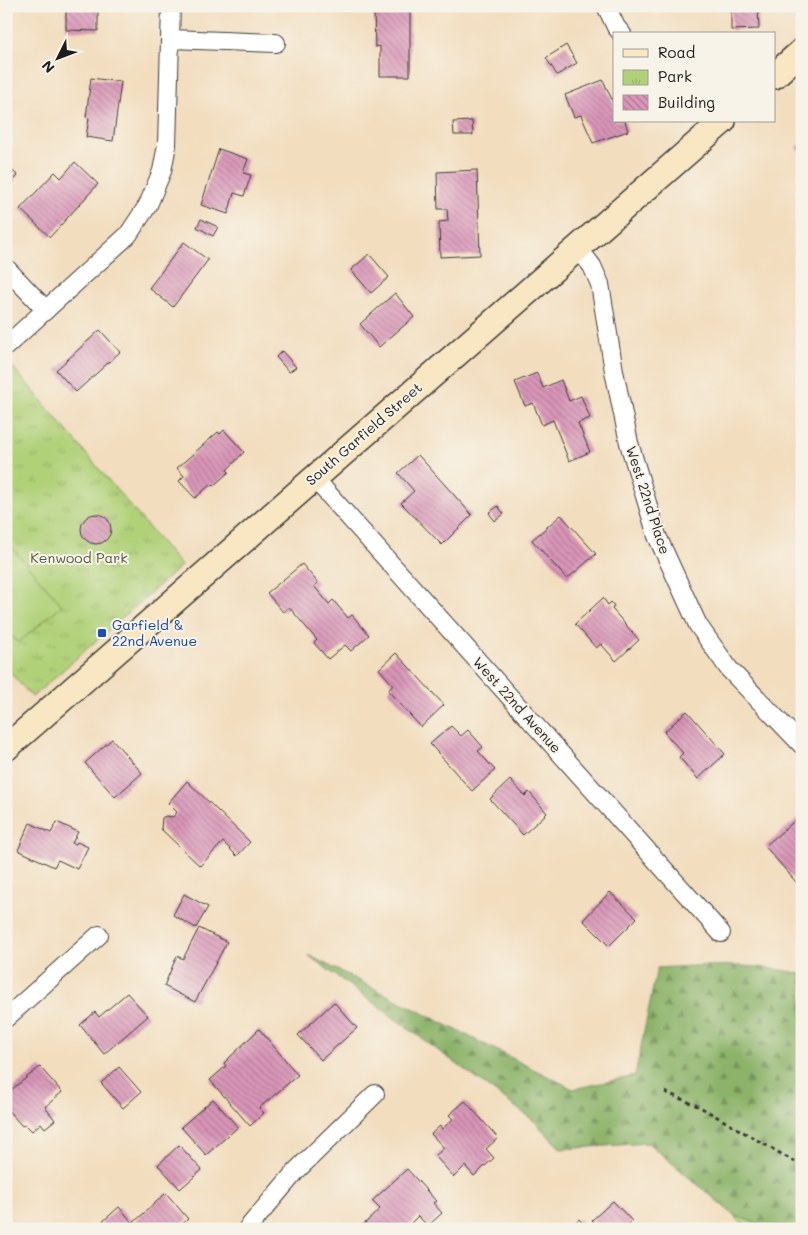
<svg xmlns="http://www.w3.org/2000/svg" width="808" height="1235" font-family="Mali,sans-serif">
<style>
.grass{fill:url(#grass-dots);stroke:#66764a}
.forest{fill:url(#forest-firs);stroke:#546842}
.park{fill:url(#park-tufts);stroke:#66764a}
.pitch{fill:#b1d179;stroke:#66764a}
.building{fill:url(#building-back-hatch)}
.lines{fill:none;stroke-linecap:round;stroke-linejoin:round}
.street-casing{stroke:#3c3934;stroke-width:20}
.secondary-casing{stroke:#3c3934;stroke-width:28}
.path{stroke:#3c3934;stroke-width:3;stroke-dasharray:4 4;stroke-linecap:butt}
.street{stroke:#fff;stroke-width:18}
.secondary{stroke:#f9e7c3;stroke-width:25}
.transit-dot{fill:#1a4fb4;stroke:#f7f3e8;stroke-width:2}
.labels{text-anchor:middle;stroke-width:4;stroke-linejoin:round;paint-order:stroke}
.street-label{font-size:14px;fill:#1c1c1c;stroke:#f7f3e8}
.park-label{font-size:14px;fill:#505b3d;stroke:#f7f3e8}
.transit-label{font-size:14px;fill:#164399;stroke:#f7f3e8;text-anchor:start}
</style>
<defs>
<pattern id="grass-dots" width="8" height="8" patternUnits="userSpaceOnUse" patternTransform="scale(1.25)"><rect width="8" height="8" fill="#b1d179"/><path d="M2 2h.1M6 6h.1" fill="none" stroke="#98b368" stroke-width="1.8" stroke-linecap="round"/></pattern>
<pattern id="forest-firs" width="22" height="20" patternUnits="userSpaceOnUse" patternTransform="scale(1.25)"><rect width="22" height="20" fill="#8cb369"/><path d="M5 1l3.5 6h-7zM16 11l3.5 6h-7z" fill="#729156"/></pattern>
<pattern id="park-tufts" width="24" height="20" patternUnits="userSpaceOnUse" patternTransform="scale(1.25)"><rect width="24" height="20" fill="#b1d179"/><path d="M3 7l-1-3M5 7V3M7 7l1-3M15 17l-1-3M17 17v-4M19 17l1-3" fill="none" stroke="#98b368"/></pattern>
<pattern id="building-back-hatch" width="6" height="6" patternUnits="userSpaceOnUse" patternTransform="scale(1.25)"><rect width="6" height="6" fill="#d995b8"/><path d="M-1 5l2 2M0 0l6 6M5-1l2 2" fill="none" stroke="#af7995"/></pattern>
</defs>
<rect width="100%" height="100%" fill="#f7f3e8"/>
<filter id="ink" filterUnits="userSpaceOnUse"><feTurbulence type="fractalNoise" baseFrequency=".02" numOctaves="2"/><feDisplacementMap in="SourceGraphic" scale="10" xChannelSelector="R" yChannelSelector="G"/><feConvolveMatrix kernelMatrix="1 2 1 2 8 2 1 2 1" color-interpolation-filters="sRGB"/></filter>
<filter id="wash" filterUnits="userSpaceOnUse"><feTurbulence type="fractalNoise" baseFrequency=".0096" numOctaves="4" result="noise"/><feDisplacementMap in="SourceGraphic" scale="20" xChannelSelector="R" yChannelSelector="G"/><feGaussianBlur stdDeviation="1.12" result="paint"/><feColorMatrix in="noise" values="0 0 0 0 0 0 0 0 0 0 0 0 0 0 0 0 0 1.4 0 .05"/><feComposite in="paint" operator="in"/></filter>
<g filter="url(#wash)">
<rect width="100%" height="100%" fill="#f2ddbe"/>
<path class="grass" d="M735 1216 774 1229H746Z"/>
<path class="forest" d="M308 955 573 1089 635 1076 657 968C704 965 756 963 802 974V1229H774L735 1216 648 1143 561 1149 533 1120Z"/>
<path class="park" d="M12 366 181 566 32 697 6 668V372Z"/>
<path class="pitch" d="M6 541 62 605 18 643 6 629Z"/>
<g id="blocks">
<g class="building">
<path d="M66 6H98V31L66 30Z"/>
<path d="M380 6H410V76H380V46L375 47 374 10 380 9Z"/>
<path d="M720 6H758L759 29 731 30V8H720Z"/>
<path d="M566 45 577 63 557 75 546 58Z"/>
<path d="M91 78 121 82 113 141 86 137 89 118 86 117Z"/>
<path d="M603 80 614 104V121H625L628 131 593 143 581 115 574 117 565 95Z"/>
<path d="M472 121 473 135H454L453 122Z"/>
<path d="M802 143V156L796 148Z"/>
<path d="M219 149 248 159 243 173 251 175 244 196 234 193 228 214 201 205Z"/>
<path d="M75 162 98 184 50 237 20 209 55 172 61 178Z"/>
<path d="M11 169 18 176 11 183 6 179V174Z"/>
<path d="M477 170 480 255 440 257 439 222 448 221 447 209H438L437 172Z"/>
<path d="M201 219 218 227 213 236 197 227Z"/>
<path d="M184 242 208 260 173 307 149 288Z"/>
<path d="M369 254 389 277 371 293 351 270Z"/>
<path d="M395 293 414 317 379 347 360 324Z"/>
<path d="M100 330 120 352 76 392 56 370Z"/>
<path d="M282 351 296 367 289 372 276 357Z"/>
<path d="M537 373 543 388 561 380 569 401 581 396 590 418 578 423 590 452 569 461 553 420 542 425 533 403 525 406 515 382Z"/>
<path d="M224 430 244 452 227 470 229 472 213 486 211 484 195 498 179 481 184 476 177 468 218 432 220 434Z"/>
<path d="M418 455 472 515 442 545 401 503 414 491 398 473Z"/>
<path d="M498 506 504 514 495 521 489 513Z"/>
<circle cx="96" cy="529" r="15"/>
<path d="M561 515 596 554 567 579 532 540Z"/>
<path d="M302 564 318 583 314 586 329 604 333 600 348 618 352 615 369 635 351 651 345 645 328 659 314 643 317 640 289 607 283 612 267 593Z"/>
<path d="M603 598 608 605 611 602 614 606 612 609 639 640 616 661 601 644 596 648 575 624Z"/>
<path d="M396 653 444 705 421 727 388 691 393 685 379 669Z"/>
<path d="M687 711 725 754 698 779 679 757 683 753 664 732Z"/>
<path d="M451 726 461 736 468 730 483 747 478 751 495 770 472 791 430 744Z"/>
<path d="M112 739 142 773 115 797 85 763Z"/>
<path d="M510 780 525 796 529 792 547 813 523 835 490 799Z"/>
<path d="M187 781 250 842 237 856 223 842 200 866 161 829 162 818 166 816 173 817 177 812 168 803Z"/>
<path d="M798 818 802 822V889L765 846Z"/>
<path d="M57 822 78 832 72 843 76 844 77 842 88 847 77 869 58 860 54 867 18 850 30 823 51 833Z"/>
<path d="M610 892 637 918 609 946 583 920Z"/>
<path d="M184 894 208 907 196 928 173 915Z"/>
<path d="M199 928 227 942 195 1002 164 986 177 956 183 959Z"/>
<path d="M127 993 148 1016 104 1054 80 1025 95 1012 99 1017Z"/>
<path d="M334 1002 357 1028 321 1060 298 1035Z"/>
<path d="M259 1029 298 1075 259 1108 264 1113 250 1126 210 1080 226 1066 224 1063Z"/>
<path d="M40 1067 62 1092 45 1107 55 1120 45 1128 41 1123 32 1131 25 1124 22 1126 6 1108V1094Z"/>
<path d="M119 1067 141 1092 123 1108 101 1083Z"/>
<path d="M213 1099 238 1127 206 1155 181 1127Z"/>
<path d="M465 1101 498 1138 486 1149 494 1158 474 1176 465 1166 454 1177 435 1156 444 1148 431 1134 440 1126 442 1129 453 1119 449 1115Z"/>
<path d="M179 1145 202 1170 180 1189 158 1165Z"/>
<path d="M407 1169 436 1201 433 1203 442 1213 428 1226 418 1216 405 1229H366L363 1225 380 1209 372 1201Z"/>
<path d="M166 1193 188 1219 177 1229H106L101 1223 119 1207 133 1223Z"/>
<path d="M613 1201 632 1221 623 1229H600L592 1220Z"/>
<path d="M579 1219 587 1229H568Z"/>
</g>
</g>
</g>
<g filter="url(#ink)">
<use href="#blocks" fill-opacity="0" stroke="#3c3934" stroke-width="1"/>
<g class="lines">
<g class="street-casing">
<g id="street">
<path d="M606 6 616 27 622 34"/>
<path d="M171 39 276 43"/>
<path d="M578 248 592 266 600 284 614 371 629 443 657 536 698 625 729 669 802 745"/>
<path d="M6 268 46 310"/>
<path d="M6 346 128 235 148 205 162 171 167 145 171 6"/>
<path d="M314 478 721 933"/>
<path d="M6 1018 99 935"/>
<path d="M247 1229 296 1171 375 1094"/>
</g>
</g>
<g class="secondary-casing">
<g id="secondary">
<path d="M774 76 802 51"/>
<path d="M6 748 723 121"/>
</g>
</g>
<path class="path" d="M665 1092 700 1107 802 1166"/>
<use href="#street" class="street"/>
<use href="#secondary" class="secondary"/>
</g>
</g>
<rect class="transit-dot" x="97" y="628" width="10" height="10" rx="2.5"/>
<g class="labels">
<g class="street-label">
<text transform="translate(364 434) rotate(-41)" y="5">South Garfield Street</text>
<text transform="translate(648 500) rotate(72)" y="5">West 22nd Place</text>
<text transform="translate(517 705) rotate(48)" y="5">West 22nd Avenue</text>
</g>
<g class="park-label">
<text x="79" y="563">Kenwood Park</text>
</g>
<g class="transit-label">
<text x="112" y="630">Garfield &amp;<tspan x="112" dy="16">22nd Avenue</tspan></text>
</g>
</g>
<rect width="808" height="1235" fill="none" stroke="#f7f3e8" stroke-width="25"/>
<rect x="613" y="32" width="162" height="90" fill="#f7f3e8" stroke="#9f9d96"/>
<rect x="623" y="49" width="25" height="8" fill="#f9e7c3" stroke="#9f9d96"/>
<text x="658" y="58" font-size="15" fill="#1c1c1c">Road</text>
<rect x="623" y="70" width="25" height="15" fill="url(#park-tufts)" stroke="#9f9d96"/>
<text x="658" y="82" font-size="15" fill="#1c1c1c">Park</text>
<rect x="623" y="95" width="25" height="15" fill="url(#building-back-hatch)" stroke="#9f9d96"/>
<text x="658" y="108" font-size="15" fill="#1c1c1c">Building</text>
<g transform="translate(58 58) rotate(228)" stroke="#f7f3e8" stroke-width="4" paint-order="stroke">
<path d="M0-4L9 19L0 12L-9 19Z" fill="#1c1c1c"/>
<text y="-8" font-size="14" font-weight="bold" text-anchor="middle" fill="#1c1c1c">N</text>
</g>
</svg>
